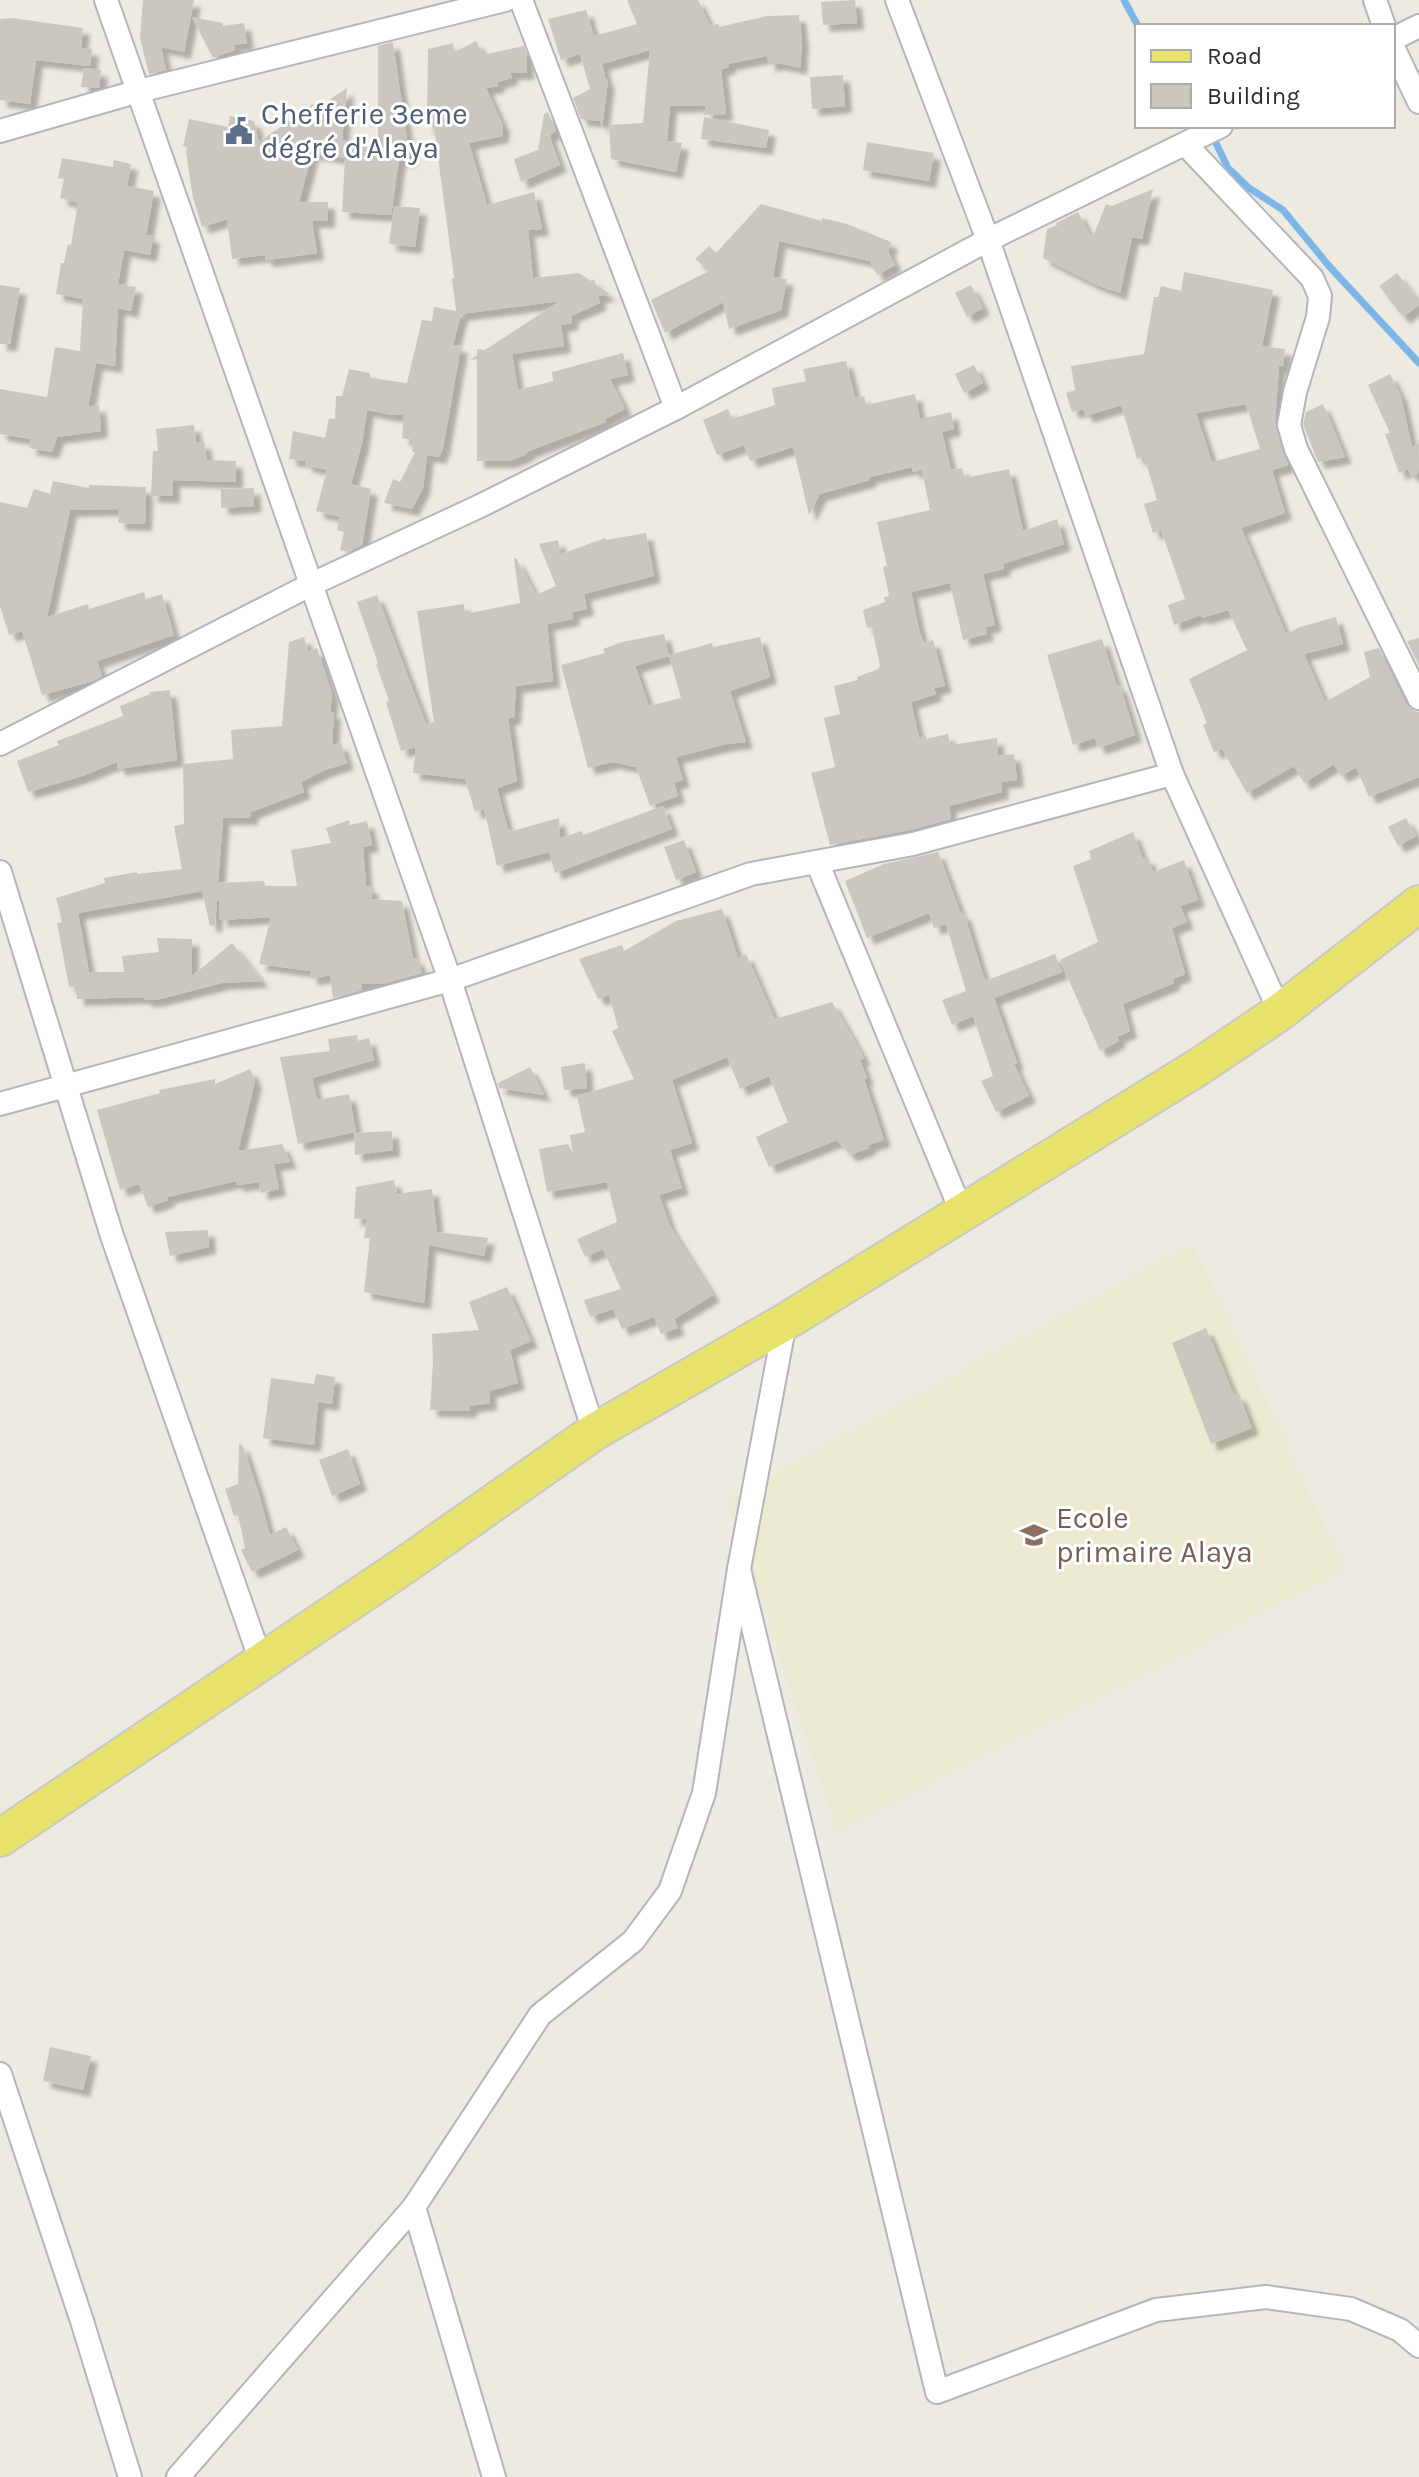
<svg xmlns="http://www.w3.org/2000/svg" width="1419" height="2477" font-family="Karla,sans-serif">
<style>
.education{fill:#edead2}
.lines{fill:none;stroke-linecap:round;stroke-linejoin:round}
.stream{stroke:#7db5e7;stroke-width:7}
.building{fill:#c9c7c0;fill-rule:evenodd;filter:url(#shadow)}
.street-casing{stroke:#b4b4bf;stroke-width:26}
.primary-casing{stroke:#c8c8c8;stroke-width:40}
.street{stroke:#fff;stroke-width:22}
.primary{stroke:#e7e36c;stroke-width:36}
.labels{text-anchor:middle;stroke-width:6;stroke-linejoin:round;paint-order:stroke}
.service-label{font-size:30px;fill:#4e5e75;stroke:#fff;text-anchor:start}
.education-label{font-size:30px;fill:#785e54;stroke:#fff;text-anchor:start}
</style>
<defs>
<filter id="shadow"><feDropShadow dx="7" dy="7" stdDeviation="2" flood-color="#0004"/></filter>
</defs>
<rect width="100%" height="100%" fill="#edebe1"/>
<path class="education" d="M1193 1244 1345 1570 837 1831 728 1500Z"/>
<g class="lines">
<g class="stream">
<path d="M1124 0 1138 26"/>
<path d="M1212 135 1228 168 1249 188 1283 210 1329 266 1419 363"/>
</g>
</g>
<g class="building">
<path d="M143 0H194L184 52 161 47 166 70 149 74 140 38Z"/>
<path d="M627 0H698L710 26 719 24V27L767 16 799 15 802 42 800 68 778 63 769 65 767 56 728 64 729 67 721 69 726 114 704 115 706 105 670 106 667 141 682 143 676 172 611 159 609 125 643 123 650 50 602 64 606 80 608 79 602 129 600 121 581 119 573 98 590 89 580 54 561 60 548 19 586 10 594 36 637 24Z"/>
<path d="M855 0 857 23 823 25 821 2Z"/>
<path d="M192 17 223 23V26L244 23 247 43 234 45 235 50 213 58Z"/>
<path d="M12 18 83 28 81 48 92 49 90 66 36 60 30 104 0 100V19Z"/>
<path d="M476 41 483 55 524 46 527 54V73H510L512 78 497 82 498 86 486 88 503 126 502 136 469 143 487 205 534 192 542 229 528 230 533 278 579 273 591 281 594 279 596 285 610 294 598 296 600 303 571 316 572 323 561 325 564 346 512 354 518 390 553 381 552 372 623 353 628 375 610 379 625 409 605 419 606 422 526 452 527 454 509 461H477V359L470 360 477 355V349L485 350 560 301 461 314 453 345 461 346 443 448 439 457 427 455 423 488 412 509 384 503 393 479 400 482 415 452H412L413 440 402 438 404 414 392 415 367 410 362 443 351 484 371 489 362 545 348 552 340 550 344 532 337 530 340 517 316 511 327 470 305 465 306 461 289 459 293 431 325 438 329 418 335 419 336 396H342L349 369 370 373V378L407 383 422 320 432 321 434 307 456 311 452 279 454 278 434 127H427L428 49 453 43 455 52Z"/>
<path d="M393 42 410 160 399 159 391 215 342 212 345 158 312 153 299 202H328V221H312L317 253 275 259 265 260V255L232 259 227 219 202 227 193 198 186 152 187 147 183 146 189 119 228 127 230 116 254 121 259 142 313 104 316 109 347 88 342 140 375 148 378 146V46Z"/>
<path d="M84 68 101 70 99 88 81 87Z"/>
<path d="M843 75 845 106 812 109 810 77Z"/>
<path d="M548 112 556 131 549 135 560 165 521 182 514 159 538 150 544 114Z"/>
<path d="M704 117 769 130 766 148 701 139Z"/>
<path d="M867 142 934 153 929 181 863 170Z"/>
<path d="M62 158 113 167 114 160 131 164 127 186 154 191 146 235 153 236 150 255 124 250 118 284 136 287 131 311 118 308 115 366 96 363 88 407 99 405 101 431 57 437 52 452 29 448 31 439 0 434V389L47 397 55 347 80 351 83 299 56 294 61 263H64L68 244 71 245 78 203 60 198 64 179 58 178Z"/>
<path d="M1153 189 1142 239 1132 237 1120 293 1097 285 1043 258 1047 229 1057 225 1056 223 1078 212 1092 239 1106 204 1112 206Z"/>
<path d="M761 204 822 221V218L847 224 891 242 888 251 895 265 877 275 870 261 779 241 773 277 787 279 781 310 729 329 723 302 665 333 651 300 709 271 695 259 709 246 716 253Z"/>
<path d="M394 206 420 208 415 247 389 244Z"/>
<path d="M1184 272 1273 290 1262 346 1285 349 1283 366H1279L1275 423 1288 465 1272 470 1285 513 1241 528 1286 634 1300 627 1336 617 1343 644 1304 654 1325 702 1370 677 1364 652 1379 648 1406 704 1412 710 1419 712V777L1369 797 1356 767 1341 776 1334 764 1304 783 1294 766 1247 793 1222 749 1214 752 1203 725 1207 723 1189 679 1247 650 1228 610 1202 618 1201 615 1174 625 1168 605 1185 599 1161 530 1153 533 1144 504 1157 500 1144 456 1137 459 1121 405 1086 416 1083 409 1072 412 1066 393 1075 390 1071 366 1144 354 1154 297H1158L1161 286 1181 291ZM1246 404 1260 449 1212 462 1196 413Z"/>
<path d="M1397 273 1419 302V305L1403 317 1379 286Z"/>
<path d="M0 285 20 288 10 344H0Z"/>
<path d="M971 285 983 308 967 317 955 293Z"/>
<path d="M846 361 855 398 864 396 866 405 915 394 920 419 951 412 954 429 942 432 951 470 962 468 965 478 1009 469 1023 531 1057 519 1064 544 1003 564 1004 569 983 574 995 625 985 627 987 634 963 640 950 583 911 592 920 633 924 643 933 640 945 686 934 688 936 694 911 702 919 738 926 736V739L948 734 950 745 997 738 998 756 1014 754 1017 780 1001 782 1002 792 949 806 951 819 910 830 830 845 811 773 835 767 824 718 840 714 834 686 858 680 857 677 878 669 880 666 872 627 867 628 863 610 885 602 884 597 889 596 883 567 887 566 877 522 930 510 922 470 913 472 912 467 869 477 870 480 820 494 809 515 793 447 750 461 744 445 717 455 703 420 728 409 732 419 775 405 772 388 806 381 803 369Z"/>
<path d="M974 365 983 383 964 393 955 374Z"/>
<path d="M1390 374 1401 396 1412 447 1419 443 1418 474 1411 476 1408 469 1399 473 1385 434 1390 433 1368 385Z"/>
<path d="M1323 404 1345 457 1318 462 1303 424 1306 412Z"/>
<path d="M194 425 196 443 204 442 207 460 236 461V482L173 480V496H151L153 451H158L156 429Z"/>
<path d="M53 481 89 488V485L146 487 145 524 118 523 119 509 70 510 47 617 88 604 89 609 144 592 146 599 162 594 174 635 97 661 102 676 93 681 42 695 22 631 9 635 0 606V502L27 508 34 489 50 494Z"/>
<path d="M254 488V506L221 508V489Z"/>
<path d="M646 533 654 576 584 594 587 609 572 612 573 619 547 624 553 681 516 686 514 718H508L517 781 497 788 508 830 512 829V831L559 818 560 838 582 831 583 835 663 806 672 829 555 873 549 852 497 866 484 809 475 812 465 779 413 773 416 747 401 751 386 702 389 701 376 664 378 663 357 602 377 595 426 724 434 722 417 611 464 604 465 614 520 603 514 559 516 558 536 595 556 586 539 544 558 540 561 554 605 538 606 540Z"/>
<path d="M664 634 669 656 635 666 649 706 681 698 669 655 712 643 713 647 760 637 770 677 730 691 746 742 727 744 676 757 683 780 674 783 678 796 650 806 636 767 612 762 588 768 561 665 605 653 603 649 622 642Z"/>
<path d="M304 637 308 651 317 648 332 694 330 712H334L332 745 341 743 347 763 325 770 301 782 304 792 251 812V818H223L218 883 264 881 265 886H297L291 850 331 843 326 828 349 820 350 825 367 821 372 845 363 847 366 886 372 887 371 899 402 901 413 959 417 958 422 973 382 984H361L362 990 333 998 330 975 311 979 310 971 259 964 271 917 220 920 219 901H217L215 925 210 926 202 891 78 913 89 972H124L122 956 159 952 157 938 192 939V976L232 943 262 981 222 983 156 1000H144V997L77 999 76 986 69 987 57 923 62 922 56 898 105 883 104 878 137 872V874L182 869 174 826 184 824 183 764 233 759 231 730 282 726 289 642Z"/>
<path d="M1419 638V666L1407 641Z"/>
<path d="M1102 639 1117 686 1120 685 1135 735 1098 748 1095 738 1073 745 1047 655Z"/>
<path d="M170 690 177 760 118 769 117 762 82 776 28 792 17 761 59 745 57 741 123 716 120 706 150 694V692Z"/>
<path d="M1406 818 1416 836 1398 846 1388 827Z"/>
<path d="M1133 832 1143 859 1148 857 1153 872 1184 860 1198 900 1180 906 1187 922 1172 928 1185 974 1173 979 1174 983 1123 1004 1130 1031 1117 1037 1119 1041 1100 1051 1060 960 1098 942 1073 866 1091 859 1089 851Z"/>
<path d="M684 840 696 872 676 880 664 847Z"/>
<path d="M938 852 961 914 964 913 985 981 1055 954 1062 972 994 998 1017 1063 1014 1064 1029 1096 996 1112 981 1081 993 1076 973 1016 952 1025 942 1000 966 991 946 924 934 928 929 913 867 938 845 881 884 864Z"/>
<path d="M722 909 738 958 746 954 775 1019 832 1002 864 1058 860 1060 867 1078 864 1079 884 1140 868 1145 869 1148 850 1155 837 1140 769 1167 756 1137 788 1122 769 1076 740 1089 727 1057 672 1080 692 1143 670 1150 682 1188 659 1195 670 1226 713 1295 674 1319 678 1328 661 1334 654 1317 622 1329 613 1309 590 1317 584 1300 621 1289 603 1249 585 1257 577 1239 617 1222 607 1182 547 1192 539 1149 568 1144 573 1154 570 1135 585 1132 577 1096 634 1079 612 1031 618 1028 609 995 598 999 579 959 622 945 624 951 676 921Z"/>
<path d="M357 1035 358 1041 369 1038 374 1060 312 1078 317 1100 349 1094 356 1132 298 1144 280 1057 330 1051 328 1039Z"/>
<path d="M585 1063 587 1088 564 1090 561 1067Z"/>
<path d="M530 1067 544 1095 499 1088 498 1083Z"/>
<path d="M250 1069 255 1081 238 1151 282 1144 290 1162 274 1164 279 1189 261 1193 259 1182 237 1185 236 1181 167 1197 168 1200 148 1207 139 1184 120 1190 97 1110 160 1093 159 1090 215 1079V1084Z"/>
<path d="M392 1131 393 1150 355 1155 354 1133Z"/>
<path d="M394 1180 397 1194 432 1189 437 1232 488 1238 484 1256 429 1245 424 1303 364 1292 370 1238H364L367 1218 354 1219 356 1187Z"/>
<path d="M208 1230 209 1247 170 1256 165 1232Z"/>
<path d="M507 1287 531 1341 510 1350 518 1383 489 1391 490 1403 470 1406V1411L430 1410 433 1362 432 1334 479 1330 469 1302Z"/>
<path d="M1206 1328 1234 1395 1239 1394 1252 1428 1211 1444 1172 1343Z"/>
<path d="M316 1374 335 1377 332 1404 318 1402 314 1445 263 1438 271 1378 314 1384Z"/>
<path d="M239 1443 243 1446 258 1491 270 1535 286 1527 298 1550 252 1572 241 1550 245 1548 238 1515 234 1516 225 1489 238 1484Z"/>
<path d="M348 1449 360 1484 332 1496 319 1460Z"/>
<path d="M50 2047 91 2056 83 2090 43 2081Z"/>
</g>
<g class="lines">
<g class="street-casing">
<g id="street">
<path d="M106 0 450 980 594 1432"/>
<path d="M521 0 676 408"/>
<path d="M897 0 988 240 1172 774"/>
<path d="M1375 0 1384 26"/>
<path d="M1393 39 1419 26"/>
<path d="M1393 47 1419 102"/>
<path d="M0 131 139 91 505 0"/>
<path d="M1185 144 1312 278 1320 296 1318 317 1295 392 1289 425 1296 449 1419 698"/>
<path d="M0 744 312 584 480 506 676 408 988 240 1221 126"/>
<path d="M817 862 962 1213"/>
<path d="M0 872 112 1236 261 1661"/>
<path d="M0 1104 450 980 751 874 913 844 1172 774 1280 1012"/>
<path d="M739 1569 937 2392 1156 2310 1266 2297 1351 2309 1400 2330 1419 2346"/>
<path d="M0 2074 82 2321 130 2477"/>
<path d="M414 2207 494 2477"/>
<path d="M178 2477 414 2207 540 2015 633 1941 670 1891 704 1793 739 1569 785 1322"/>
</g>
</g>
<g class="primary-casing">
<path id="primary" d="M0 1838 405 1565 594 1432 785 1322 1200 1066 1280 1012 1419 904"/>
</g>
<use href="#street" class="street"/>
<use href="#primary" class="primary"/>
</g>
<defs>
<g id="civic-bare" transform="scale(2.16)"><path d="M-.6-6.5H3V-4.5H.6V-3L4-1V1h2V6H-6V1h2V-1L-.6-3ZM-1.2 2.5V6h2.4V2.5Z" fill="#5c6f8a" stroke="#fff" stroke-width="2.5" paint-order="stroke"/></g>
<g id="school-bare" transform="scale(2.16)"><path d="M0-5L7-2L0 1L-7-2ZM-4 1L0 2.5L4 1V4Q0 6-4 4Z" fill="#8d6e63" stroke="#fff" stroke-width="2.5" paint-order="stroke"/></g>
</defs>
<g fill-rule="evenodd">
<use href="#civic-bare" x="239" y="131"/>
<use href="#school-bare" x="1034" y="1535"/>
</g>
<g class="labels">
<g class="service-label">
<text x="261" y="124">Chefferie 3eme<tspan x="261" dy="34">dégré d'Alaya</tspan></text>
</g>
<g class="education-label">
<text x="1056" y="1528">Ecole<tspan x="1056" dy="34">primaire Alaya</tspan></text>
</g>
</g>
<rect x="1135" y="24" width="260" height="104" fill="#ffffff" stroke="#ababab" stroke-width="2"/>
<rect x="1151" y="50" width="40" height="12" fill="#e7e36c" stroke="#ababab" stroke-width="2"/>
<text x="1207" y="64" font-size="24" fill="#2d2d2d">Road</text>
<rect x="1151" y="84" width="40" height="24" fill="#c9c7c0" stroke="#ababab" stroke-width="2"/>
<text x="1207" y="104" font-size="24" fill="#2d2d2d">Building</text>
</svg>
